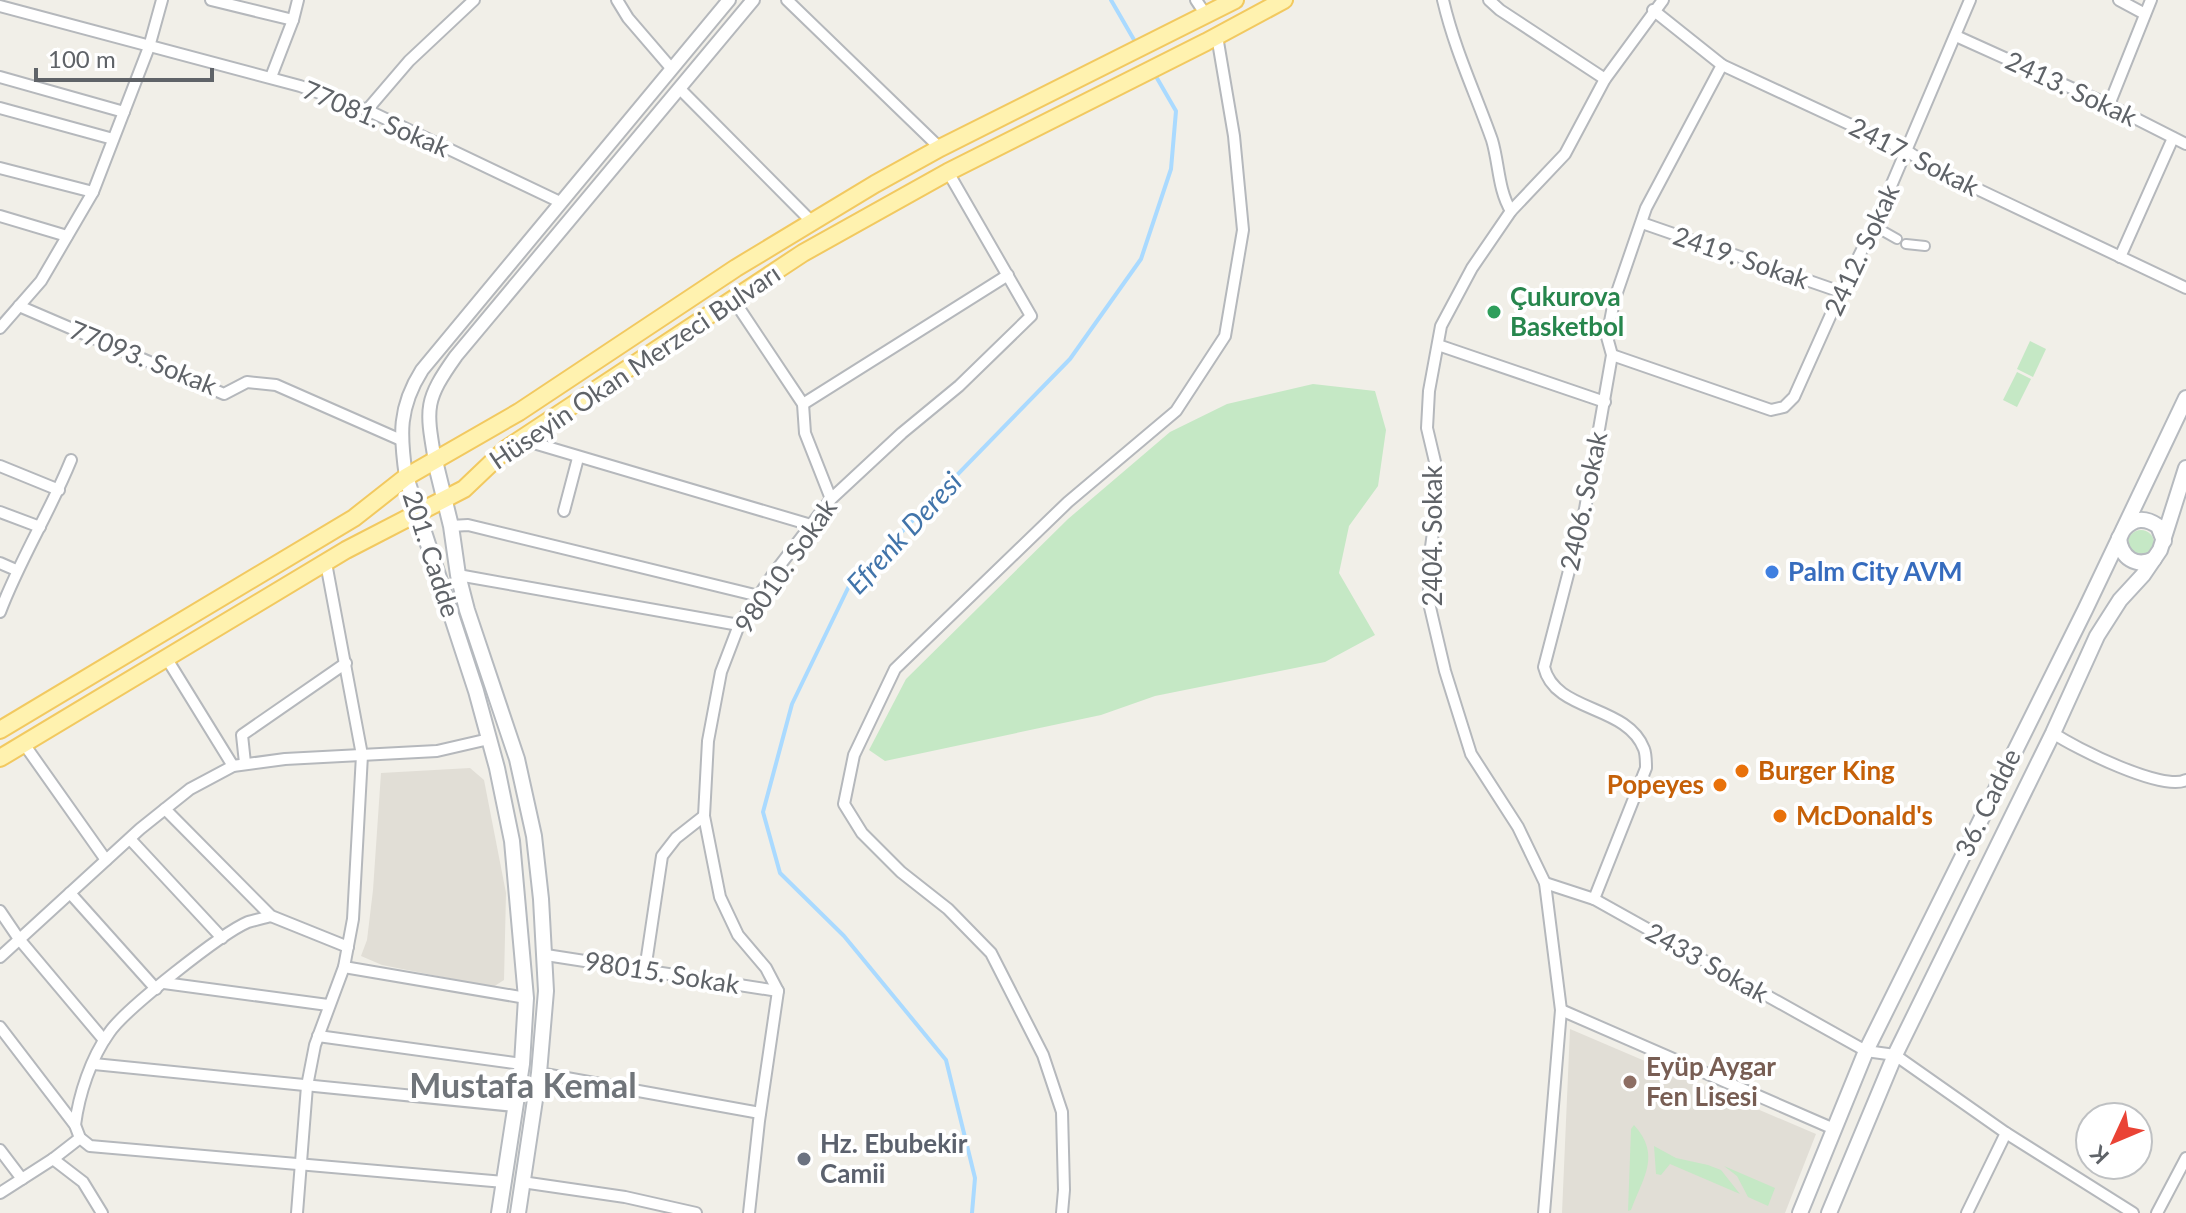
<svg xmlns="http://www.w3.org/2000/svg" width="2186" height="1213" font-family="Lato,sans-serif">
<style>
.education{fill:#e1ded6}
.green{fill:#c5e8c5}
.lines{fill:none;stroke-linecap:round;stroke-linejoin:round}
.stream{stroke:#aadaff;stroke-width:4}
.pedestrian-casing{stroke:#b5b8bc;stroke-width:12}
.minor-casing{stroke:#b5b8bc;stroke-width:14}
.tertiary-casing{stroke:#b5b8bc;stroke-width:16}
.secondary-casing{stroke:#b6babf;stroke-width:18}
.primary-casing{stroke:#f2c960;stroke-width:20}
.pedestrian{stroke:#fff;stroke-width:8}
.minor{stroke:#fff;stroke-width:10}
.tertiary{stroke:#fff;stroke-width:12}
.secondary{stroke:#fff;stroke-width:14}
.primary{stroke:#fff2af;stroke-width:16}
.leisure-dot{fill:#2e9e5b;stroke:#fff;stroke-width:3}
.shop-dot{fill:#3f7fe0;stroke:#fff;stroke-width:3}
.food-dot{fill:#e8710a;stroke:#fff;stroke-width:3}
.education-dot{fill:#8d6e63;stroke:#fff;stroke-width:3}
.worship-dot{fill:#6b7280;stroke:#fff;stroke-width:3}
.labels{text-anchor:middle;stroke-width:8;stroke-linejoin:round;paint-order:stroke}
.street-label{font-size:26px;fill:#5f6368;stroke:#fff}
.leisure-label{font-size:26px;font-weight:bold;fill:#27864d;stroke:#fff;text-anchor:start}
.shop-label{font-size:26px;font-weight:bold;fill:#366cbe;stroke:#fff;text-anchor:start}
.food-label{font-size:26px;font-weight:bold;fill:#c56008;stroke:#fff;text-anchor:start}
.education-label{font-size:26px;font-weight:bold;fill:#785e54;stroke:#fff;text-anchor:start}
.worship-label{font-size:26px;font-weight:bold;fill:#5b616d;stroke:#fff;text-anchor:start}
.water-label{font-size:28px;font-style:italic;fill:#4174aa;stroke:#fff}
.district-label{font-size:34px;font-weight:bold;fill:#70757a;stroke:#fff}
</style>
<rect width="100%" height="100%" fill="#f1efe8"/>
<g class="education">
<path d="M470 768 484 780 506 893 504 980 493 987 382 965 361 956 367 940 373 890 381 773Z"/>
<path d="M1570 1029 1816 1134 1785 1213H1562Z"/>
</g>
<g class="green">
<path d="M2030 341 2046 349 2033 377 2017 369Z"/>
<path d="M2017 372 2031 379 2017 407 2003 400Z"/>
<path d="M1313 384 1375 391 1386 430 1378 486 1349 526 1339 573 1375 635 1325 662 1155 696 1101 715 885 761 869 750 906 679 1068 519 1170 432 1227 404Z"/>
<circle cx="2141" cy="543" r="13"/>
<path d="M1634 1125C1661 1155 1644 1176 1631 1210L1628 1211 1631 1129Z"/>
<path d="M1654 1146 1676 1158 1708 1165 1721 1170 1740 1194 1670 1164 1661 1175 1656 1174Z"/>
<path d="M1724 1166 1775 1188 1768 1206 1748 1197 1737 1176Z"/>
</g>
<g class="lines">
<g class="stream">
<path d="M1111 0 1137 45"/>
<path d="M972 1213 975 1178 946 1060 844 936 780 873 763 812 792 704 849 586 1070 359 1141 259 1171 169 1176 111 1154 73"/>
</g>
<g class="pedestrian-casing">
<g id="pedestrian">
<path d="M1874 226 1897 239"/>
<path d="M1906 244 1925 246"/>
</g>
</g>
<g class="minor-casing">
<g id="minor">
<path d="M211 0 293 20"/>
<path d="M617 0 628 18 671 68"/>
<path d="M787 0 940 148"/>
<path d="M1196 0 1206 15"/>
<path d="M1443 0C1455 51 1475 92 1492 140 1499 163 1498 190 1511 211"/>
<path d="M1489 0 1500 10 1605 79"/>
<path d="M2119 0 2145 14"/>
<path d="M0 6 300 86 367 110 560 202"/>
<path d="M1653 10 1722 65 1907 151 1933 168 2186 288"/>
<path d="M1956 36 2109 105 2186 144"/>
<path d="M0 77 124 112"/>
<path d="M271 77 293 20 298 0"/>
<path d="M680 89 812 222"/>
<path d="M2109 105 2151 0"/>
<path d="M0 108 113 139"/>
<path d="M367 110 409 61 474 0"/>
<path d="M0 168 93 192"/>
<path d="M0 216 67 236"/>
<path d="M1642 223 1841 292"/>
<path d="M2120 257 2173 138"/>
<path d="M733 299 803 404 805 433 831 499"/>
<path d="M19 306 224 394 247 382 276 385 401 440"/>
<path d="M0 328 41 281 93 192 149 47 162 0"/>
<path d="M1438 345 1605 402"/>
<path d="M1612 355 1771 410 1784 407 1794 397 1841 292 1874 226 1970 0"/>
<path d="M803 404 1008 275"/>
<path d="M520 439 811 525"/>
<path d="M0 466 59 490"/>
<path d="M564 511 578 458"/>
<path d="M0 512 40 527"/>
<path d="M451 526 468 525 759 596"/>
<path d="M0 563 16 570"/>
<path d="M458 575 739 625"/>
<path d="M0 612C20 559 50 512 71 460"/>
<path d="M167 659 233 766"/>
<path d="M2053 733C2075 748 2163 792 2186 780"/>
<path d="M24 744 106 860"/>
<path d="M245 763 242 735 346 663"/>
<path d="M165 809 271 916 348 947"/>
<path d="M130 839 222 938"/>
<path d="M1545 883 1594 899 1866 1051 1895 1055 2006 1133 2133 1213"/>
<path d="M70 893 156 989"/>
<path d="M1594 899 1646 768C1646 762 1646 754 1644 749 1627 704 1555 713 1544 667L1585 509 1612 355 1607 337 1614 301 1646 208 1722 65"/>
<path d="M0 911 19 939 104 1040"/>
<path d="M546 955 778 991"/>
<path d="M0 957 140 829 190 789 233 766 285 759 437 751 489 739"/>
<path d="M344 967 526 998"/>
<path d="M645 970 662 856 676 838 704 816"/>
<path d="M164 983 328 1005"/>
<path d="M1561 1010 1834 1129"/>
<path d="M0 1027 75 1125 80 1138 90 1146 504 1182"/>
<path d="M318 1036 522 1064"/>
<path d="M94 1064 514 1106"/>
<path d="M539 1073 760 1113"/>
<path d="M75 1125C79 1094 91 1058 109 1033 124 1010 222 933 248 922 255 920 264 918 271 916"/>
<path d="M0 1150 22 1179"/>
<path d="M53 1159 83 1182 102 1213"/>
<path d="M522 1182 625 1197 696 1213"/>
<path d="M0 1193 53 1159 80 1138"/>
<path d="M297 1213 307 1086 315 1045 344 967 353 919 362 755 326 563"/>
<path d="M749 1213 759 1121 778 991 766 968 738 935 720 897 704 816 708 741 721 672 739 625 774 573 831 499 902 433 959 386 1031 316 948 172"/>
<path d="M1062 1213 1064 1190 1062 1112 1043 1055 991 953 948 909 901 872 862 833 844 804 854 755 895 669 1068 502 1176 411 1225 336 1243 230 1234 136 1217 36"/>
<path d="M1544 1213 1561 1010 1545 883 1518 827 1471 754 1445 671 1429 603V562L1438 495 1436 466 1427 428 1429 391 1441 326 1472 268 1511 211 1565 154 1605 79 1663 0"/>
<path d="M1967 1213 2006 1133"/>
<path d="M2157 1213 2186 1158"/>
</g>
</g>
<g class="tertiary-casing">
<g id="tertiary">
<path d="M435 461C426 408 424 401 456 356L753 0"/>
<path d="M406 477C400 435 398 408 422 370L729 0"/>
</g>
</g>
<g class="secondary-casing">
<g id="secondary">
<path d="M435 461 451 526 458 575 467 610 517 759 534 836 541 899 546 991 539 1073 518 1213"/>
<path d="M406 477 476 691 497 768 512 841 526 998 522 1064 499 1213"/>
<path d="M2124 529C2134 518 2145 517 2158 526L2164 541"/>
<path d="M2119 538C2121 558 2136 568 2154 559"/>
<path d="M1800 1213 1866 1051 2085 610 2186 398"/>
<path d="M1829 1213 1895 1055 2053 733 2097 636 2120 600 2143 575 2160 550 2186 468"/>
</g>
</g>
<g class="primary-casing">
<g id="primary">
<path d="M0 730 354 518 406 477 519 412 736 268 875 184 940 148 1235 0"/>
<path d="M0 758 346 550 464 489 506 449 803 253 948 172 1206 42 1284 0"/>
</g>
</g>
<use href="#pedestrian" class="pedestrian"/>
<use href="#minor" class="minor"/>
<use href="#tertiary" class="tertiary"/>
<use href="#secondary" class="secondary"/>
<use href="#primary" class="primary"/>
</g>
<circle class="leisure-dot" cx="1494" cy="312" r="8"/>
<circle class="shop-dot" cx="1772" cy="572" r="8"/>
<g class="food-dot">
<circle cx="1742" cy="771" r="8"/>
<circle cx="1720" cy="785" r="8"/>
<circle cx="1780" cy="816" r="8"/>
</g>
<circle class="education-dot" cx="1630" cy="1082" r="8"/>
<circle class="worship-dot" cx="804" cy="1159" r="8"/>
<g class="labels">
<g class="street-label">
<text transform="translate(2071 89) rotate(25)" y="9">2413. Sokak</text>
<text transform="translate(376 119) rotate(23)" y="9">77081. Sokak</text>
<text transform="translate(1914 157) rotate(27)" y="9">2417. Sokak</text>
<text transform="translate(1862 250) rotate(-65)" y="9">2412. Sokak</text>
<text transform="translate(1741 258) rotate(19)" y="9">2419. Sokak</text>
<text transform="translate(143 358) rotate(22)" y="9">77093. Sokak</text>
<text transform="translate(635 367) rotate(-34)" y="9">Hüseyin Okan Merzeci Bulvarı</text>
<text transform="translate(1584 501) rotate(-78)" y="9">2406. Sokak</text>
<text transform="translate(1433 536) rotate(-90)" y="9">2404. Sokak</text>
<text transform="translate(431 554) rotate(72)" y="9">201. Cadde</text>
<text transform="translate(786 566) rotate(-55)" y="9">98010. Sokak</text>
<text transform="translate(1988 803) rotate(-64)" y="9">36. Cadde</text>
<text transform="translate(1707 963) rotate(29)" y="9">2433 Sokak</text>
<text transform="translate(662 973) rotate(9)" y="9">98015. Sokak</text>
</g>
<g class="leisure-label">
<text x="1510" y="306">Çukurova<tspan x="1510" dy="30">Basketbol</tspan></text>
</g>
<g class="shop-label">
<text x="1788" y="581">Palm City AVM</text>
</g>
<g class="food-label">
<text x="1758" y="780">Burger King</text>
<text x="1704" y="794" text-anchor="end">Popeyes</text>
<text x="1796" y="825">McDonald's</text>
</g>
<g class="education-label">
<text x="1646" y="1076">Eyüp Aygar<tspan x="1646" dy="30">Fen Lisesi</tspan></text>
</g>
<g class="worship-label">
<text x="820" y="1153">Hz. Ebubekir<tspan x="820" dy="30">Camii</tspan></text>
</g>
<g class="water-label">
<text transform="translate(904 533) rotate(-47)" y="10">Efrenk Deresi</text>
</g>
<g class="district-label">
<text x="523" y="1098">Mustafa Kemal</text>
</g>
</g>
<g transform="translate(2114 1141) rotate(226)"><circle r="38" fill="#ffffff" stroke="#bfc1c3" stroke-width="2"/>
<path d="M0-6L14 30L0 20L-14 30Z" fill="#ea4335"/>
<text y="-12" font-size="22" font-weight="bold" text-anchor="middle" fill="#5f6368">K</text>
</g>
<path d="M36 68v12h176v-12" fill="none" stroke="#5f6368" stroke-width="4"/>
<text x="48" y="68" font-size="24" fill="#5f6368" stroke="#ffffff" stroke-width="6" paint-order="stroke">100 m</text>
</svg>
